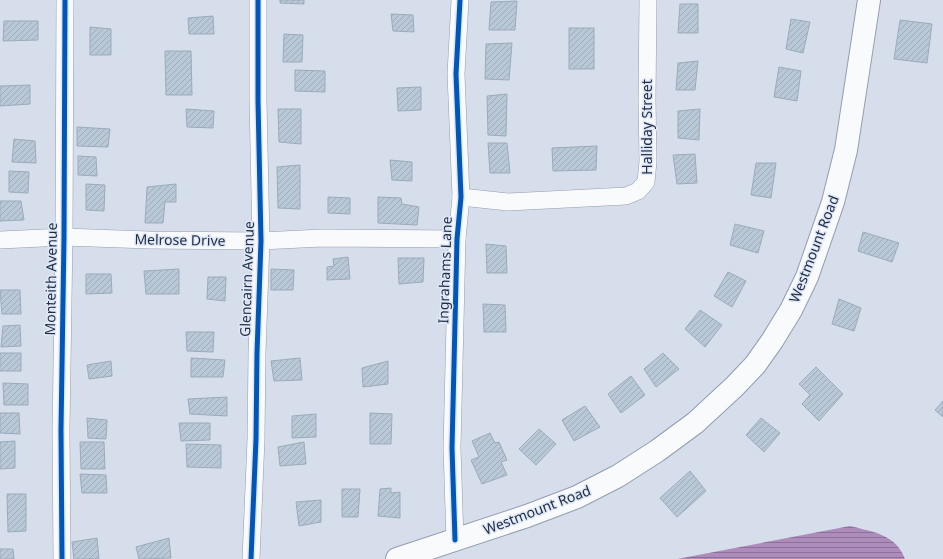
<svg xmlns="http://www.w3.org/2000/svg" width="943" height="559" font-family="'Noto Sans',sans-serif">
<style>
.water{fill:url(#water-rules)}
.building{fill:url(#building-hatch);stroke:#9babba}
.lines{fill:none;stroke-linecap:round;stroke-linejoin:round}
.street-casing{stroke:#939dae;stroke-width:18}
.secondary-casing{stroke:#939dae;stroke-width:24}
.street{stroke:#f9fafc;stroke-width:17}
.secondary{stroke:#f9fafc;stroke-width:22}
.cycleway-casing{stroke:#e0e8f6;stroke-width:8}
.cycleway{stroke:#0057b8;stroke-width:5}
.labels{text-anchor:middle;stroke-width:3;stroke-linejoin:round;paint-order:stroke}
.street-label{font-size:14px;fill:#1e2c45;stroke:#e0e8f6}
</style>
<defs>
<pattern id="water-rules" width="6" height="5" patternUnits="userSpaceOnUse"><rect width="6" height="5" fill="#ad8bba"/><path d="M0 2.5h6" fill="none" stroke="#8c7299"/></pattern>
<pattern id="building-hatch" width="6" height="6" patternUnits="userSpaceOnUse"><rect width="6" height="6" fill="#b9c8d7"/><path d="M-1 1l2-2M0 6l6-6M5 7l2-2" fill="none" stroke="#9facba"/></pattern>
</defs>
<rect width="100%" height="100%" fill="#d6deec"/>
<path class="water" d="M850 526C873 532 896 534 905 559H677Z"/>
<g class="building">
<path d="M280 0H304V4L280 3Z"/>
<path d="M517 1 515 30H489L491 2Z"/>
<path d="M680 4H698V33H678Z"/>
<path d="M391 14 413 15 414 32 393 31Z"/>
<path d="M213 16 214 34H189L188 18Z"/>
<path d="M791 19 810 22 803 53 786 49Z"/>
<path d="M900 20 932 24 927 63 894 59Z"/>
<path d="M4 21H38V40L3 41Z"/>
<path d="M90 27 111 29V55H90Z"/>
<rect x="569" y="28" width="25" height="41"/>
<path d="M284 34 303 35 302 62H283Z"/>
<path d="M512 43 509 80 485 79 486 44Z"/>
<path d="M165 51H191L192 95H166Z"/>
<path d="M698 61 695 90H676L678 63Z"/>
<path d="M779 67 801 71 797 101 774 97Z"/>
<path d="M295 70 325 71V92L295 91Z"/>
<path d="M30 85V104L0 106V86Z"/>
<path d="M421 87V110L398 111 397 88Z"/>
<path d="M507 94 506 136 488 135 487 96Z"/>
<path d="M186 109 214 111 213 128 187 127Z"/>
<path d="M278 109H301V144L279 142Z"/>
<path d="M700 109 699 140 678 138V111Z"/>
<path d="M77 127 110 129 108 147 77 146Z"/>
<path d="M14 139 35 141 36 163 12 162Z"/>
<path d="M488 143H507L510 173H490Z"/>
<path d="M597 146 596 170 553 171 552 148Z"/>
<path d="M695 154 697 183 677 184 673 155Z"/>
<path d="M78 156 96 157 97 176 78 175Z"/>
<path d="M390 160 412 162V181L392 180Z"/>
<path d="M756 163H776L771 198 751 195Z"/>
<path d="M300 165V209L278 208 277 167Z"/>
<path d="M9 171 29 172 28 193 9 192Z"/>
<path d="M86 184 105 185 104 211 86 210Z"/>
<path d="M176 184V202H165L163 223H145L147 187Z"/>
<path d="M328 197 350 198V214L328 213Z"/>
<path d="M378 197 401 198 402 204 419 207 417 225 378 223Z"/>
<path d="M0 201H21L24 220 0 221Z"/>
<path d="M735 224 764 231 758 253 730 245Z"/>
<path d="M863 232 899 243 892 262 858 251Z"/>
<path d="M486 244 506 246 507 273H487Z"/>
<path d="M348 257 350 279 327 280V267L334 266 333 259Z"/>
<path d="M398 258H424L423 282 399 284Z"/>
<path d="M179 269V294H146L144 271Z"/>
<path d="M271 269 294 270 293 290H271Z"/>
<path d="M728 272 746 281 732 307 714 296Z"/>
<path d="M86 274H111L112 293 86 294Z"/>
<path d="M208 277H226L225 301 207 299Z"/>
<path d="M0 290H20L21 314H2Z"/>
<path d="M839 299 861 308 854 331 832 324Z"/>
<path d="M483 304 505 305 506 332H484Z"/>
<path d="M700 310 722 325 705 347 685 329Z"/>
<path d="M20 325 21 346 1 347 3 326Z"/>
<path d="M186 332H214L213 352 187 351Z"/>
<rect x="0" y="353" width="21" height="18"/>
<path d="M663 353 679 369 656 387 644 369Z"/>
<path d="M191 358 225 360 223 377H191Z"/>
<path d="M300 358 302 380 274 381 271 361Z"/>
<path d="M111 361 112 376 89 379 87 365Z"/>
<path d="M388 361V384L363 387 362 368Z"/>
<path d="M816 367 843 394 819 421 802 404 810 395 799 384Z"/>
<path d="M631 376 645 395 621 413 608 394Z"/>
<path d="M3 383 28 384V405H4Z"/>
<path d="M227 397V416L190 414 188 399Z"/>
<path d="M943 401V417L935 410Z"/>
<path d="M585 406 600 427 574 441 562 420Z"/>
<path d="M0 413H19L20 434 0 433Z"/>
<path d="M370 413 392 414 391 444H370Z"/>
<path d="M316 414V437L292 438V416Z"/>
<path d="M87 418 107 420 106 439 88 438Z"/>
<path d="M761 418 780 433 764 452 746 435Z"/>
<path d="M179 423H210V440L181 441Z"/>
<path d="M539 429 556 444 536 465 519 449Z"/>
<path d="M490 433 495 443 499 442 507 460 501 462 507 475 482 484 471 460 479 457 472 441Z"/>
<path d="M15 441V468L0 469V442Z"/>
<path d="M80 442H104L105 469H81Z"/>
<path d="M304 442 306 464 280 466 278 447Z"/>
<path d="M186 444 221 445V468L187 467Z"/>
<path d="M690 471 706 491 677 517 660 498Z"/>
<path d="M80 474 106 475 107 493H82Z"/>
<path d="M391 488V493L400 492V518L378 516 380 489Z"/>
<path d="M342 489H360L358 517H342Z"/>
<path d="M7 494H26V531L8 532Z"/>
<path d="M321 500V522L299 526 296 502Z"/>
<path d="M97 538 99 559H74L72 542Z"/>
<path d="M169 538 171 558 139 559 136 547Z"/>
<path d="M0 549H13L14 559H0Z"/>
</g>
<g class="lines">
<g class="street-casing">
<g id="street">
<path d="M461 197 508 202 626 196 638 191 646 182 648 161 647 100 648 0"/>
<path d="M0 240 64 237 149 240 261 241 322 238 457 239"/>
<path d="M455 540 452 448 457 239 461 197 456 74 460 0"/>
<path d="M62 559 61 430 64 237 65 0"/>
<path d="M251 559 256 439 257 353 261 241 258 101V0"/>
</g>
</g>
<g class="secondary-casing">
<path id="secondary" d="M397 559 527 516 577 497 618 476 657 451 695 423 734 387 755 365 772 341 791 310 807 277 833 202 846 150 869 0"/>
</g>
<use href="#street" class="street"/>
<use href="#secondary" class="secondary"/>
<g class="cycleway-casing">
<g id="cycleway">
<path d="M455 540 452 448 457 239 461 197 456 74 460 0"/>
<path d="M62 559 61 430 64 237 65 0"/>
<path d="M251 559 256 439 257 353 261 241 258 101V0"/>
</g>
</g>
<use href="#cycleway" class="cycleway"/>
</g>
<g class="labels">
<g class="street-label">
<text transform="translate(647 127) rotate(-90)" y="5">Halliday Street</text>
<text transform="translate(180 240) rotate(1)" y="5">Melrose Drive</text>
<text transform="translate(814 249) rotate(-69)" y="5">Westmount Road</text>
<text transform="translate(445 270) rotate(-88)" y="5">Ingrahams Lane</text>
<text transform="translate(51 279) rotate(-89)" y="5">Monteith Avenue</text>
<text transform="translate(247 279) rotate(-88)" y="5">Glencairn Avenue</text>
<text transform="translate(537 510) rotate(-21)" y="5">Westmount Road</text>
</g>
</g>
</svg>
